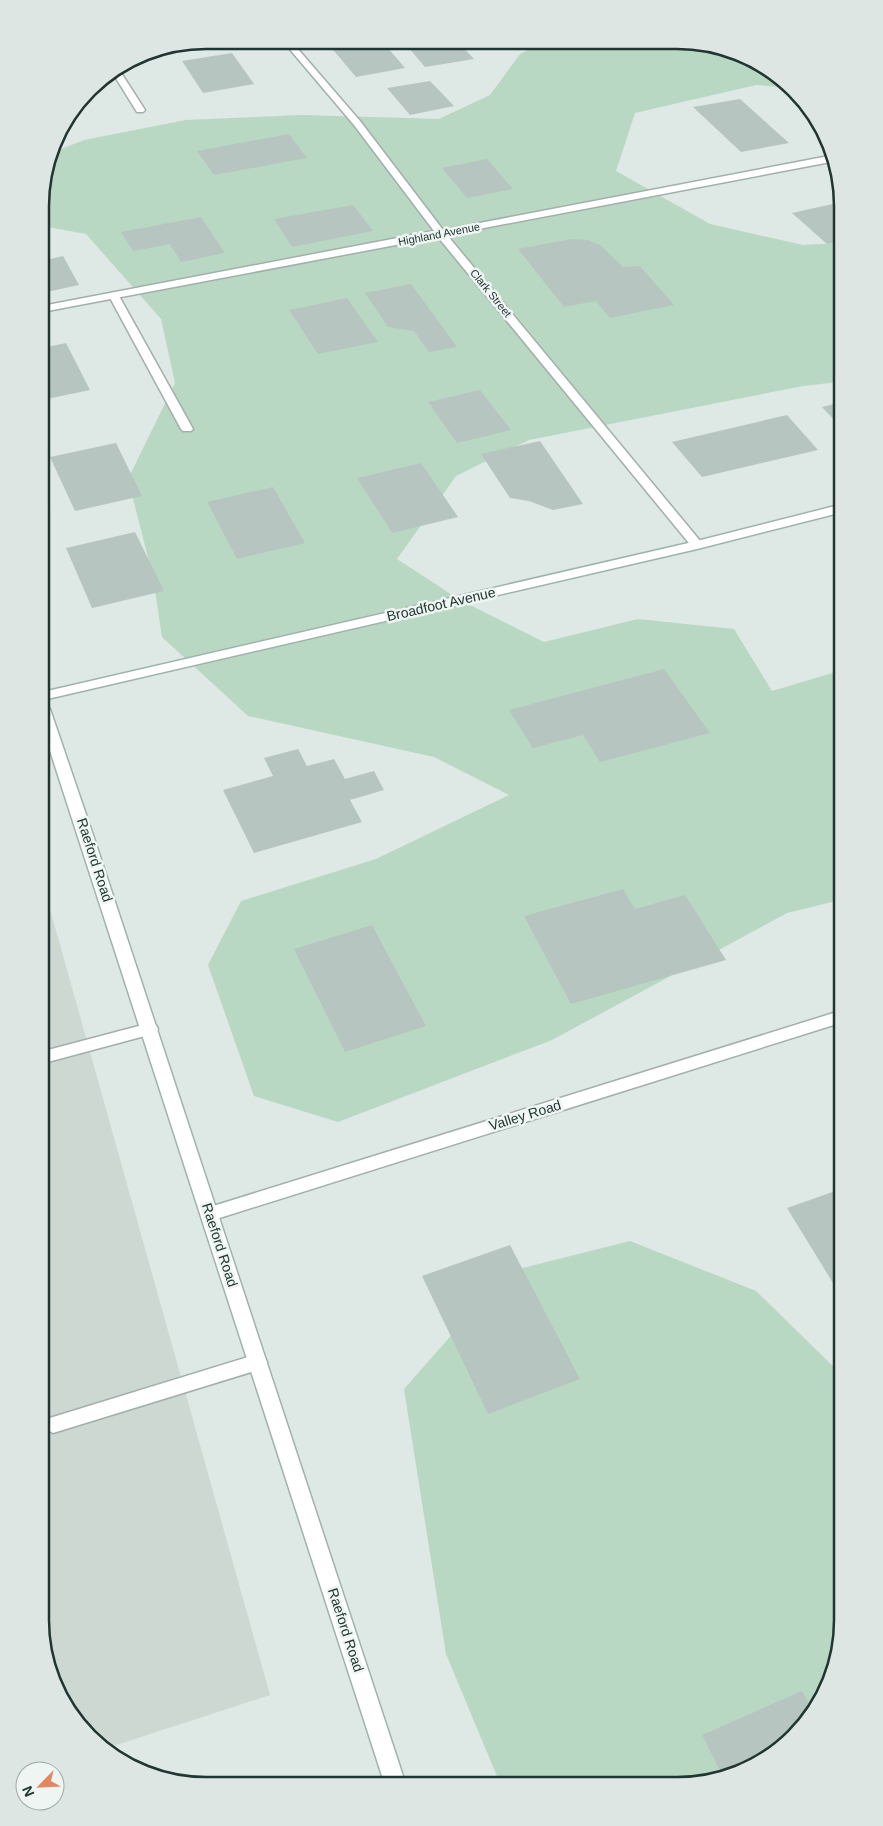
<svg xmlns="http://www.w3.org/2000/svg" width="883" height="1826" font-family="Helvetica,sans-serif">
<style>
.built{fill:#cdd8d3}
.green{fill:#b9d8c3}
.building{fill:#b7c5c0}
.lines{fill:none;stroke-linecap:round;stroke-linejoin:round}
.lane-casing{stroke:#a2afab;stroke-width:3}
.street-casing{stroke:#a2afab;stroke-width:3}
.secondary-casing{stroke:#9fb3ac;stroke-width:3}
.lane{fill:#fff;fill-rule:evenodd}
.street{fill:#fff;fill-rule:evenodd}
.secondary{fill:#fff;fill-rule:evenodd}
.labels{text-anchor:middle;stroke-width:5;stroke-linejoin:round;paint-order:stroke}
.far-street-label{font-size:11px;fill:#213632;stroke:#eef5f2}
.street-label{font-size:14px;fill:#213632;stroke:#eef5f2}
.rim{fill:none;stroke:#213632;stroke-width:2.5}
</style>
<rect width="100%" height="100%" fill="#dee8e4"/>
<path class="built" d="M43 884 270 1695 104 1749 96 1745 68 1712 46 1663Z"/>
<g class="green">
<path d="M544 42 709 43 787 81 792 88 756 85 635 113 616 171 710 224 803 245 838 243V382L803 386 529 440 456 476 397 559 460 600 544 642 638 619 734 629 772 691 839 671 840 900 787 913 552 1040 338 1122 254 1096 208 965 241 901 376 859 509 795 434 757 248 716 162 637 153 577 128 479 175 383 161 319 86 234 42 226 41 184 51 153 84 140 186 120 303 115 439 119 490 95 520 54Z"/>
<path d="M630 1241 756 1291 842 1375 843 1631 830 1683 809 1721 769 1758 720 1780 499 1781 446 1654 404 1389 507 1272Z"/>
</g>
<g class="building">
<path d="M350 41H382L405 68 356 77 329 45Z"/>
<path d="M403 41 458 42 474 59 425 67Z"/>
<path d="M232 53 254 84 203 93 182 61Z"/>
<path d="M430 81 454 106 410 115 387 88Z"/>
<path d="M740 99 789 143 741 152 693 107Z"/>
<path d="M289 134 307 158 214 175 197 151Z"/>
<path d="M487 159 513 189 467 198 442 168Z"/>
<path d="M837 203 838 242 827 244 792 213Z"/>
<path d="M353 205 373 231 292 247 274 219Z"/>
<path d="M201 217 225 253 181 262 170 244 133 251 121 232Z"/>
<path d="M42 235 50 250 42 251Z"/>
<path d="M571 239 588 240 600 245 623 267 640 266 674 305 610 318 596 301 564 307 518 249Z"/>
<path d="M63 256 79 285 42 293V261Z"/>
<path d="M411 284 457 347 429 352 414 331 388 327 365 293Z"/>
<path d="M347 298 378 342 318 354 289 310Z"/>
<path d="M66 343 90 390 42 400V348Z"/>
<path d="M480 390 511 430 457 443 428 402Z"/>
<path d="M838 403V424L822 407Z"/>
<path d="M787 415 818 450 702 477 672 442Z"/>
<path d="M540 441 583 504 553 510 529 501 510 498 481 454Z"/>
<path d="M116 443 142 496 75 511 50 457Z"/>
<path d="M421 463 458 517 392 533 357 478Z"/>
<path d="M273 487 305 543 237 559 207 502Z"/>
<path d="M135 532 164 591 92 608 66 548Z"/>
<path d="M664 669 710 733 600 762 583 735 533 748 509 710Z"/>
<path d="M298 749 307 766 334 759 345 779 374 771 384 790 350 800 362 822 254 853 223 790 273 776 264 758Z"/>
<path d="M623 889 635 909 685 895 726 960 571 1004 524 916Z"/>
<path d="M372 925 426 1026 345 1052 294 949Z"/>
<path d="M841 1189V1280L833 1283 787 1208Z"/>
<path d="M510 1245 580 1379 488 1414 422 1276Z"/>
<path d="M802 1691 814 1712 809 1721 769 1758 724 1779 702 1735Z"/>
</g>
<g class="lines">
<g class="lane-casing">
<g id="lane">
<path d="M118 68 145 110 143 112H137L112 72Z"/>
<path d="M114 293 119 296 193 429 191 431H183L181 429 109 296Z"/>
<path d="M150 1023 156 1025 158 1029 156 1033 44 1063V1051Z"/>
<path d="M258 1354 264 1356 267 1362 264 1368 258 1370 53 1433 45 1428 46 1419 53 1417Z"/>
</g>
</g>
<g class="street-casing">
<g id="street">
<path d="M282 40 291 41 360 121 443 230 834 155 836 161 447 235 701 542 703 545 701 548H693L438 237 42 312V306L434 231 354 125Z"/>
<path d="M840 1011V1023L210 1221 204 1219 201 1214 204 1209 210 1207Z"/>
</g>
</g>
<g class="secondary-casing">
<g id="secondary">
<path d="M839 505V513L697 549 43 700V692L697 541Z"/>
<path d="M43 705 50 709 93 835 405 1782H384L43 729Z"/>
</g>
</g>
<use href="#lane" class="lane"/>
<use href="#street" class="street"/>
<use href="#secondary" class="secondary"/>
</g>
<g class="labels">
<g class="far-street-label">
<text transform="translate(439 234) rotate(-11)" y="4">Highland Avenue</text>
<text transform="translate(491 293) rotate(51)" y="4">Clark Street</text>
</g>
<g class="street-label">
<text transform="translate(441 604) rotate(-13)" y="5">Broadfoot Avenue</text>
<text transform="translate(95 860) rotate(72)" y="5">Raeford Road</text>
<text transform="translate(525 1115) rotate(-17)" y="5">Valley Road</text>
<text transform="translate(220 1245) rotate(72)" y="5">Raeford Road</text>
<text transform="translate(346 1630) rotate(72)" y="5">Raeford Road</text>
</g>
</g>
<path d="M0 0H883V1826H0ZM206 49H677A157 157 0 0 1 834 206V1620A157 157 0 0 1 677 1777H206A157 157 0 0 1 49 1620V206A157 157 0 0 1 206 49Z" fill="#dee6e3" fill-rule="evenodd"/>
<path class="rim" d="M206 49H677A157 157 0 0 1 834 206V1620A157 157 0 0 1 677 1777H206A157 157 0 0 1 49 1620V206A157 157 0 0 1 206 49Z"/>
<g transform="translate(40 1786) rotate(246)"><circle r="24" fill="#eef5f2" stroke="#9ca9a5"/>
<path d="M0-4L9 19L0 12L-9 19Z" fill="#e48761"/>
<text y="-8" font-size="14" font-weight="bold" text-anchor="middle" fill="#213632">N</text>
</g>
</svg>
